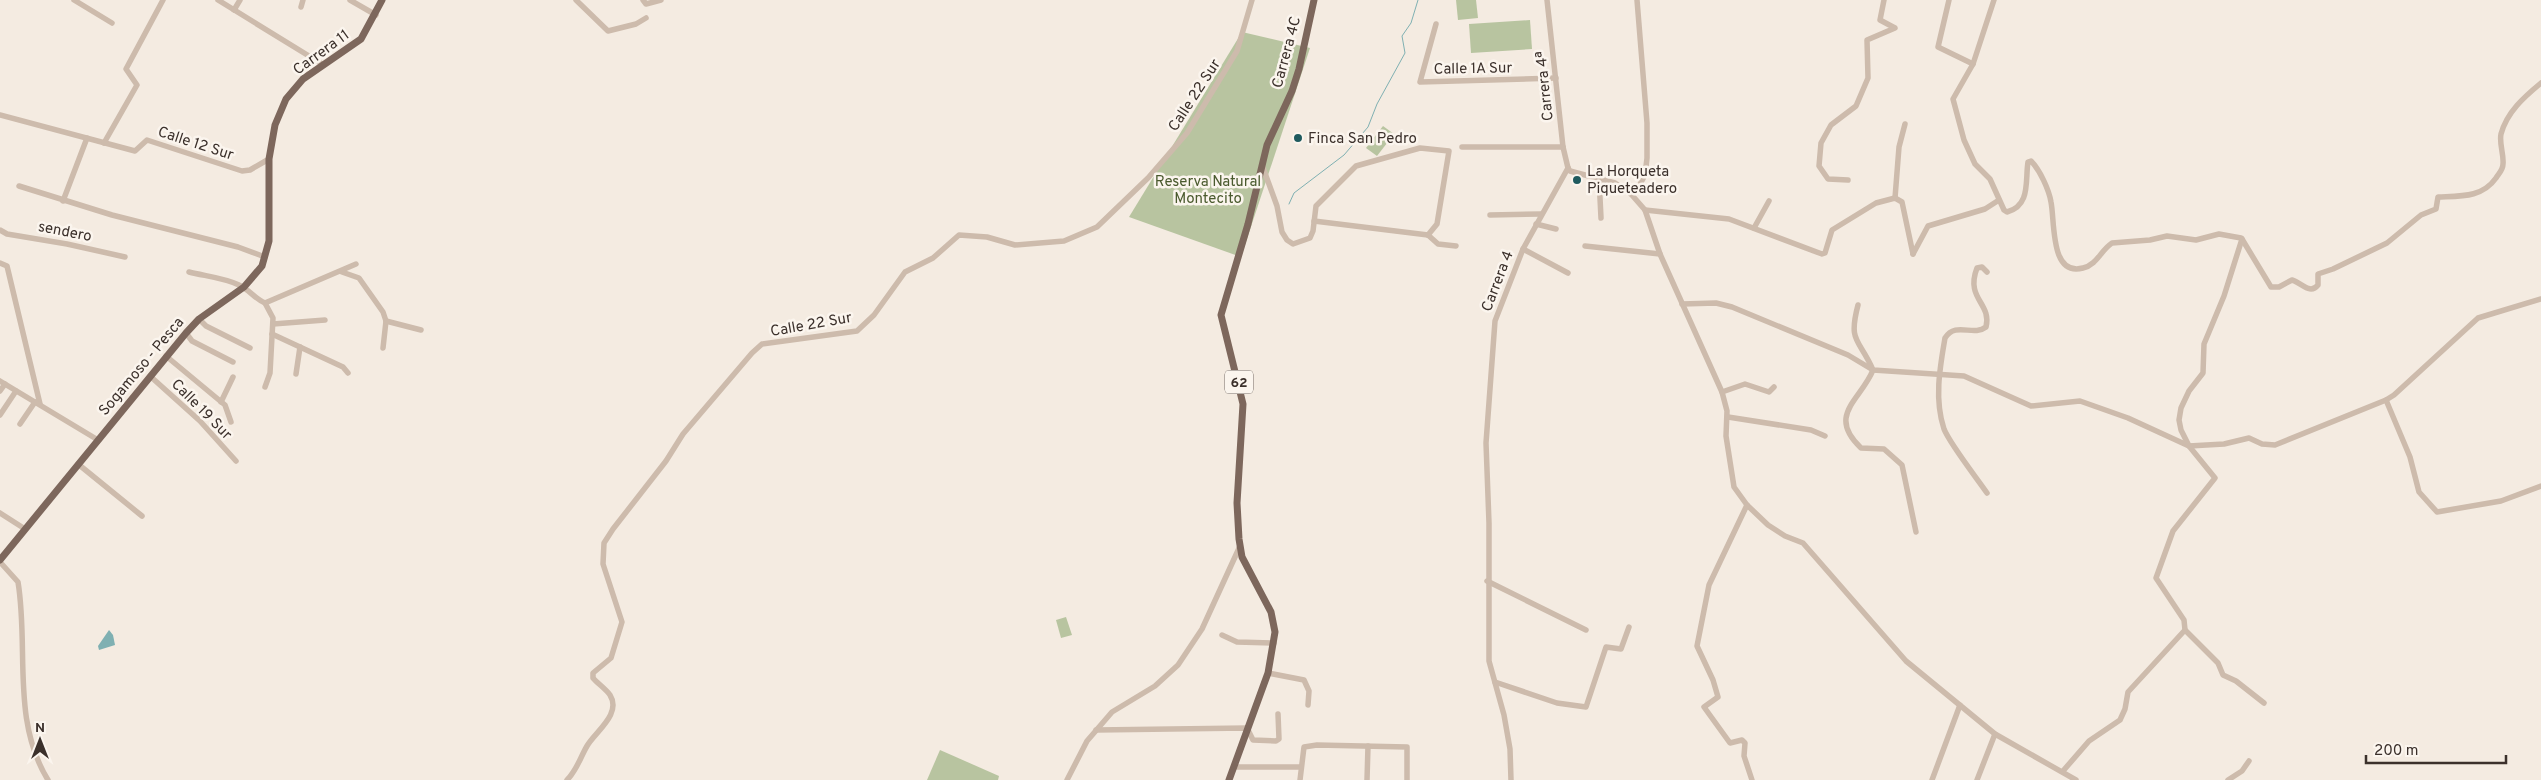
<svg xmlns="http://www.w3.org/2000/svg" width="2541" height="780" font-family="Overpass,sans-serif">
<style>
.green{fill:#b8c4a0}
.water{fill:#7fb0b2}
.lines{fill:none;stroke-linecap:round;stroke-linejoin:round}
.stream{stroke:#7fb0b2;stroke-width:1}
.minor{stroke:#cdbbac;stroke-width:5.5}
.major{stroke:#7d675c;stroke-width:7}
.poi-dot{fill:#1f5a5e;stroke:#fbf5ee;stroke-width:2}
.labels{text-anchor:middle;stroke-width:5;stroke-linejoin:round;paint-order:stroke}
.shield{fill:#fbf5ee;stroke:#756b66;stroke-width:1}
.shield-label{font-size:14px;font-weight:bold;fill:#3b302b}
.street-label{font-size:15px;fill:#3b302b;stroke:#fbf5ee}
.poi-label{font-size:15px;fill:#3b302b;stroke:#fbf5ee;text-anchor:start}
.park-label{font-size:15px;fill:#4a5a2e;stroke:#fbf5ee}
</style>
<rect width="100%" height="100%" fill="#f4ebe1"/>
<g class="green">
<path d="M1456 0H1476L1478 18 1458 20Z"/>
<path d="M1530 20 1532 49 1471 53 1469 24Z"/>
<path d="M1242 32 1310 48 1241 257 1129 217Z"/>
<path d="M1383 126 1394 134 1377 156 1366 148Z"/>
<path d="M1066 617 1072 635 1061 638 1056 620Z"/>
<path d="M940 750 999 776 998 780H927Z"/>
</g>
<path class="water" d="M109 630 113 635 115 645 99 650 98 646Z"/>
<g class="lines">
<path class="stream" d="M1289 204 1294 193 1344 155 1368 127 1377 104 1405 53 1402 36 1411 23 1418 0"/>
<g class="minor">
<path d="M74 0 112 23"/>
<path d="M218 0 322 64"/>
<path d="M350 0 376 15"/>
<path d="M576 0 608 31 636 24 646 18"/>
<path d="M643 0 646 4 661 0"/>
<path d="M1547 0 1563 147 1568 168"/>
<path d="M1949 0 1938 47 1973 64"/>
<path d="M1994 0 1973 64 1953 99 1964 140 1975 164 1990 179 2004 210 2007 212C2031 206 2025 180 2028 162L2031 161C2040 170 2049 190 2051 202 2055 222 2050 277 2083 268 2097 265 2101 250 2112 243L2150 240 2167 236 2196 240 2219 234 2241 238"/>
<path d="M301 7 303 0"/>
<path d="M234 10 240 0"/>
<path d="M1436 24 1420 82 1556 78"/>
<path d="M0 115 135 151 147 140 242 171 250 170 269 159"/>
<path d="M104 143 137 85 126 69 163 0"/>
<path d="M1462 147H1563"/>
<path d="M1262 165 1277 206 1282 232 1287 240 1293 244 1310 238 1313 231 1316 206 1356 166 1420 148 1449 151 1437 224 1428 235"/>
<path d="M1568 168 1570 171 1615 183 1631 194 1645 210 1660 254 1722 392 1727 411 1726 436 1734 487 1747 505 1768 525 1785 536 1803 543 1906 661 1995 734 2076 780"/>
<path d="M1599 178 1601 218"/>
<path d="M1848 180 1828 179 1819 166 1821 143 1831 125 1856 106 1868 78 1867 40 1895 28 1880 20 1884 0"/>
<path d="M19 186 112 215 238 247 265 257"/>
<path d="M1631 194 1638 188 1645 175 1647 158V123L1637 0"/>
<path d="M1895 198 1899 147 1905 124"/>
<path d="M63 201 87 138"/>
<path d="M1645 210 1729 219 1822 254 1825 253 1832 230 1876 203 1895 198 1902 202 1913 254"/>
<path d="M1490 215 1541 214"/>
<path d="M1314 221 1428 235"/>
<path d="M1536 224 1556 229"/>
<path d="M1754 228 1769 201"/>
<path d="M0 230 7 234 67 244 125 257"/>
<path d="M1428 235 1438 244 1456 246"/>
<path d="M2242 239 2271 287H2279L2292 280C2302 283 2310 295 2318 285V274L2333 269 2387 243 2421 215 2436 209 2438 197C2460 196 2482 198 2496 178 2499 173 2503 170 2503 164 2504 154 2499 144 2501 134 2507 112 2524 97 2541 83"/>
<path d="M1585 246 1660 254"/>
<path d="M1523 249 1568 273"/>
<path d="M1913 254 1928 226 1985 209 1999 200"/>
<path d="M0 263 7 266 40 404"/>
<path d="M189 272C205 276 225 278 239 285 250 290 255 299 265 303L356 264"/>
<path d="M342 272 359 278 383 312 386 321 383 348"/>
<path d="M1682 304 1716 303 1732 307 1848 355 1873 370 1964 376 2031 406 2080 401 2128 418 2189 446 2224 444 2249 438 2262 444 2275 445 2386 400 2394 395 2478 318 2541 299"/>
<path d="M1858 305C1848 343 1859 338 1873 370 1861 400 1826 415 1861 448L1884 449 1902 465 1916 532"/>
<path d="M199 319 206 326 250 348"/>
<path d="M386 321 421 330"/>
<path d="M273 324 325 320"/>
<path d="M186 333 192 341 233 362"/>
<path d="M272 334 343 367 348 373"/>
<path d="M166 356 225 405 231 422"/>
<path d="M296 374 300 347"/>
<path d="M150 376 200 421 236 461"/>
<path d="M0 381 98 440"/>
<path d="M265 387 270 373 273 318 265 303"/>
<path d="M0 391 5 384"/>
<path d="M1722 392 1745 384 1769 392 1774 387"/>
<path d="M2386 400 2410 457 2419 492 2437 512 2501 501 2541 486"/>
<path d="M221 402 233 377"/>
<path d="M0 415 16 391"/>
<path d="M1728 417 1811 430 1825 436"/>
<path d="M20 424 35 402"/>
<path d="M78 464 142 516"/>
<path d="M1987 493C1976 477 1950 444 1944 429 1934 399 1940 367 1945 338 1956 321 1973 337 1986 327 1992 303 1965 299 1977 268L1982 267 1987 272"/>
<path d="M1747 505 1709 585 1697 646 1713 680 1718 697 1704 707 1730 743 1742 740 1745 743 1744 756 1752 780"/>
<path d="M0 513 25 529"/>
<path d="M0 562 18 582C29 648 11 720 48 780"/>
<path d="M1487 581 1586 630"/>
<path d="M2185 630 2218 663 2223 675 2236 681 2264 703"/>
<path d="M1222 635 1237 642 1274 643"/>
<path d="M1268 673 1304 680 1309 691 1308 705"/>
<path d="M1495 682 1557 703 1586 707 1606 647 1621 649 1629 627"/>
<path d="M1096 730 1247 728 1253 740 1276 741 1279 739 1278 714"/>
<path d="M1234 767H1301"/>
<path d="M2063 771 2089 741 2120 720 2125 709 2128 692 2185 630 2184 620 2156 578 2173 531 2215 478 2189 446 2181 430 2179 420 2181 408 2189 391 2203 373 2204 344 2224 296 2242 239"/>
<path d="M567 780C577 770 580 758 587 746 595 732 622 714 610 695 606 689 597 683 593 678V673L611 658 622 622 603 564 604 543 613 529 666 461 683 434 752 353 762 344 857 331 874 315 905 272 933 258 959 235 987 237 1015 245 1064 241 1097 227 1148 178 1187 133 1237 51 1252 0"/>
<path d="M1067 780 1087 741 1112 712 1155 686 1178 665 1202 629 1240 546"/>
<path d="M1300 780 1304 747 1317 745 1407 747V780"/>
<path d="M1367 780 1368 746"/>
<path d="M1511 780 1510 749 1504 715 1489 661V523L1486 443 1495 321 1523 249 1568 168"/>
<path d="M1932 780 1960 705"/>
<path d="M1977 780 1995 734"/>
<path d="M2228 780 2242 771 2249 761"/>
</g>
<g class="major">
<path d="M0 560 186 333 199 319 244 287 262 266 269 241V159L275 125 286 99 303 79 361 39 382 0"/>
<path d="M1229 780 1268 673 1275 632 1271 612 1242 557 1239 539 1237 503 1243 404 1221 315 1248 224 1267 145 1292 91 1299 69 1314 0"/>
</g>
</g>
<g class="poi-dot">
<circle cx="1298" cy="138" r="5"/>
<circle cx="1577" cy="180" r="5"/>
</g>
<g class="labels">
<rect class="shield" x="1225" y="370.5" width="28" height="23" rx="4"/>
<g class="shield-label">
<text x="1239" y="387">62</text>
</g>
<g class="street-label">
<text transform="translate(321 52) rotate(-36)" y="5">Carrera 11</text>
<text transform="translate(1286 52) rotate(-75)" y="5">Carrera 4C</text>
<text transform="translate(1473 68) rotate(-1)" y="5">Calle 1A Sur</text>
<text transform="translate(1544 86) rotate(-96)" y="5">Carrera 4ª</text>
<text transform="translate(1194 95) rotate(-57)" y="5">Calle 22 Sur</text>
<text transform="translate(196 143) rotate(18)" y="5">Calle 12 Sur</text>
<text transform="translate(65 231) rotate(11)" y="5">sendero</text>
<text transform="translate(1497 281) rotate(-69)" y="5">Carrera 4</text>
<text transform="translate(811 324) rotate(-10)" y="5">Calle 22 Sur</text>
<text transform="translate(141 366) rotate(-50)" y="5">Sogamoso - Pesca</text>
<text transform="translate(202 409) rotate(45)" y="5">Calle 19 Sur</text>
</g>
<g class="poi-label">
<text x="1308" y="143">Finca San Pedro</text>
<text x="1587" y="176">La Horqueta<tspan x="1587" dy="17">Piqueteadero</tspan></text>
</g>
<g class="park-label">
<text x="1208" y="186">Reserva Natural<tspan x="1208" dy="17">Montecito</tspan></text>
</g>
</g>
<g transform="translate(40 740)" stroke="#fbf5ee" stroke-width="4" paint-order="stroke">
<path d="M0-4L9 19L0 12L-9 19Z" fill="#3b302b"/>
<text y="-8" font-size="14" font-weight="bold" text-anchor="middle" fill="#3b302b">N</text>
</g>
<path d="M2366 755v8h140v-8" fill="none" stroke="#3b302b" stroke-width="2.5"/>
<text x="2374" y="755" font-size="15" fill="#3b302b" stroke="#fbf5ee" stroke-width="4" paint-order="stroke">200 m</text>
</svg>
